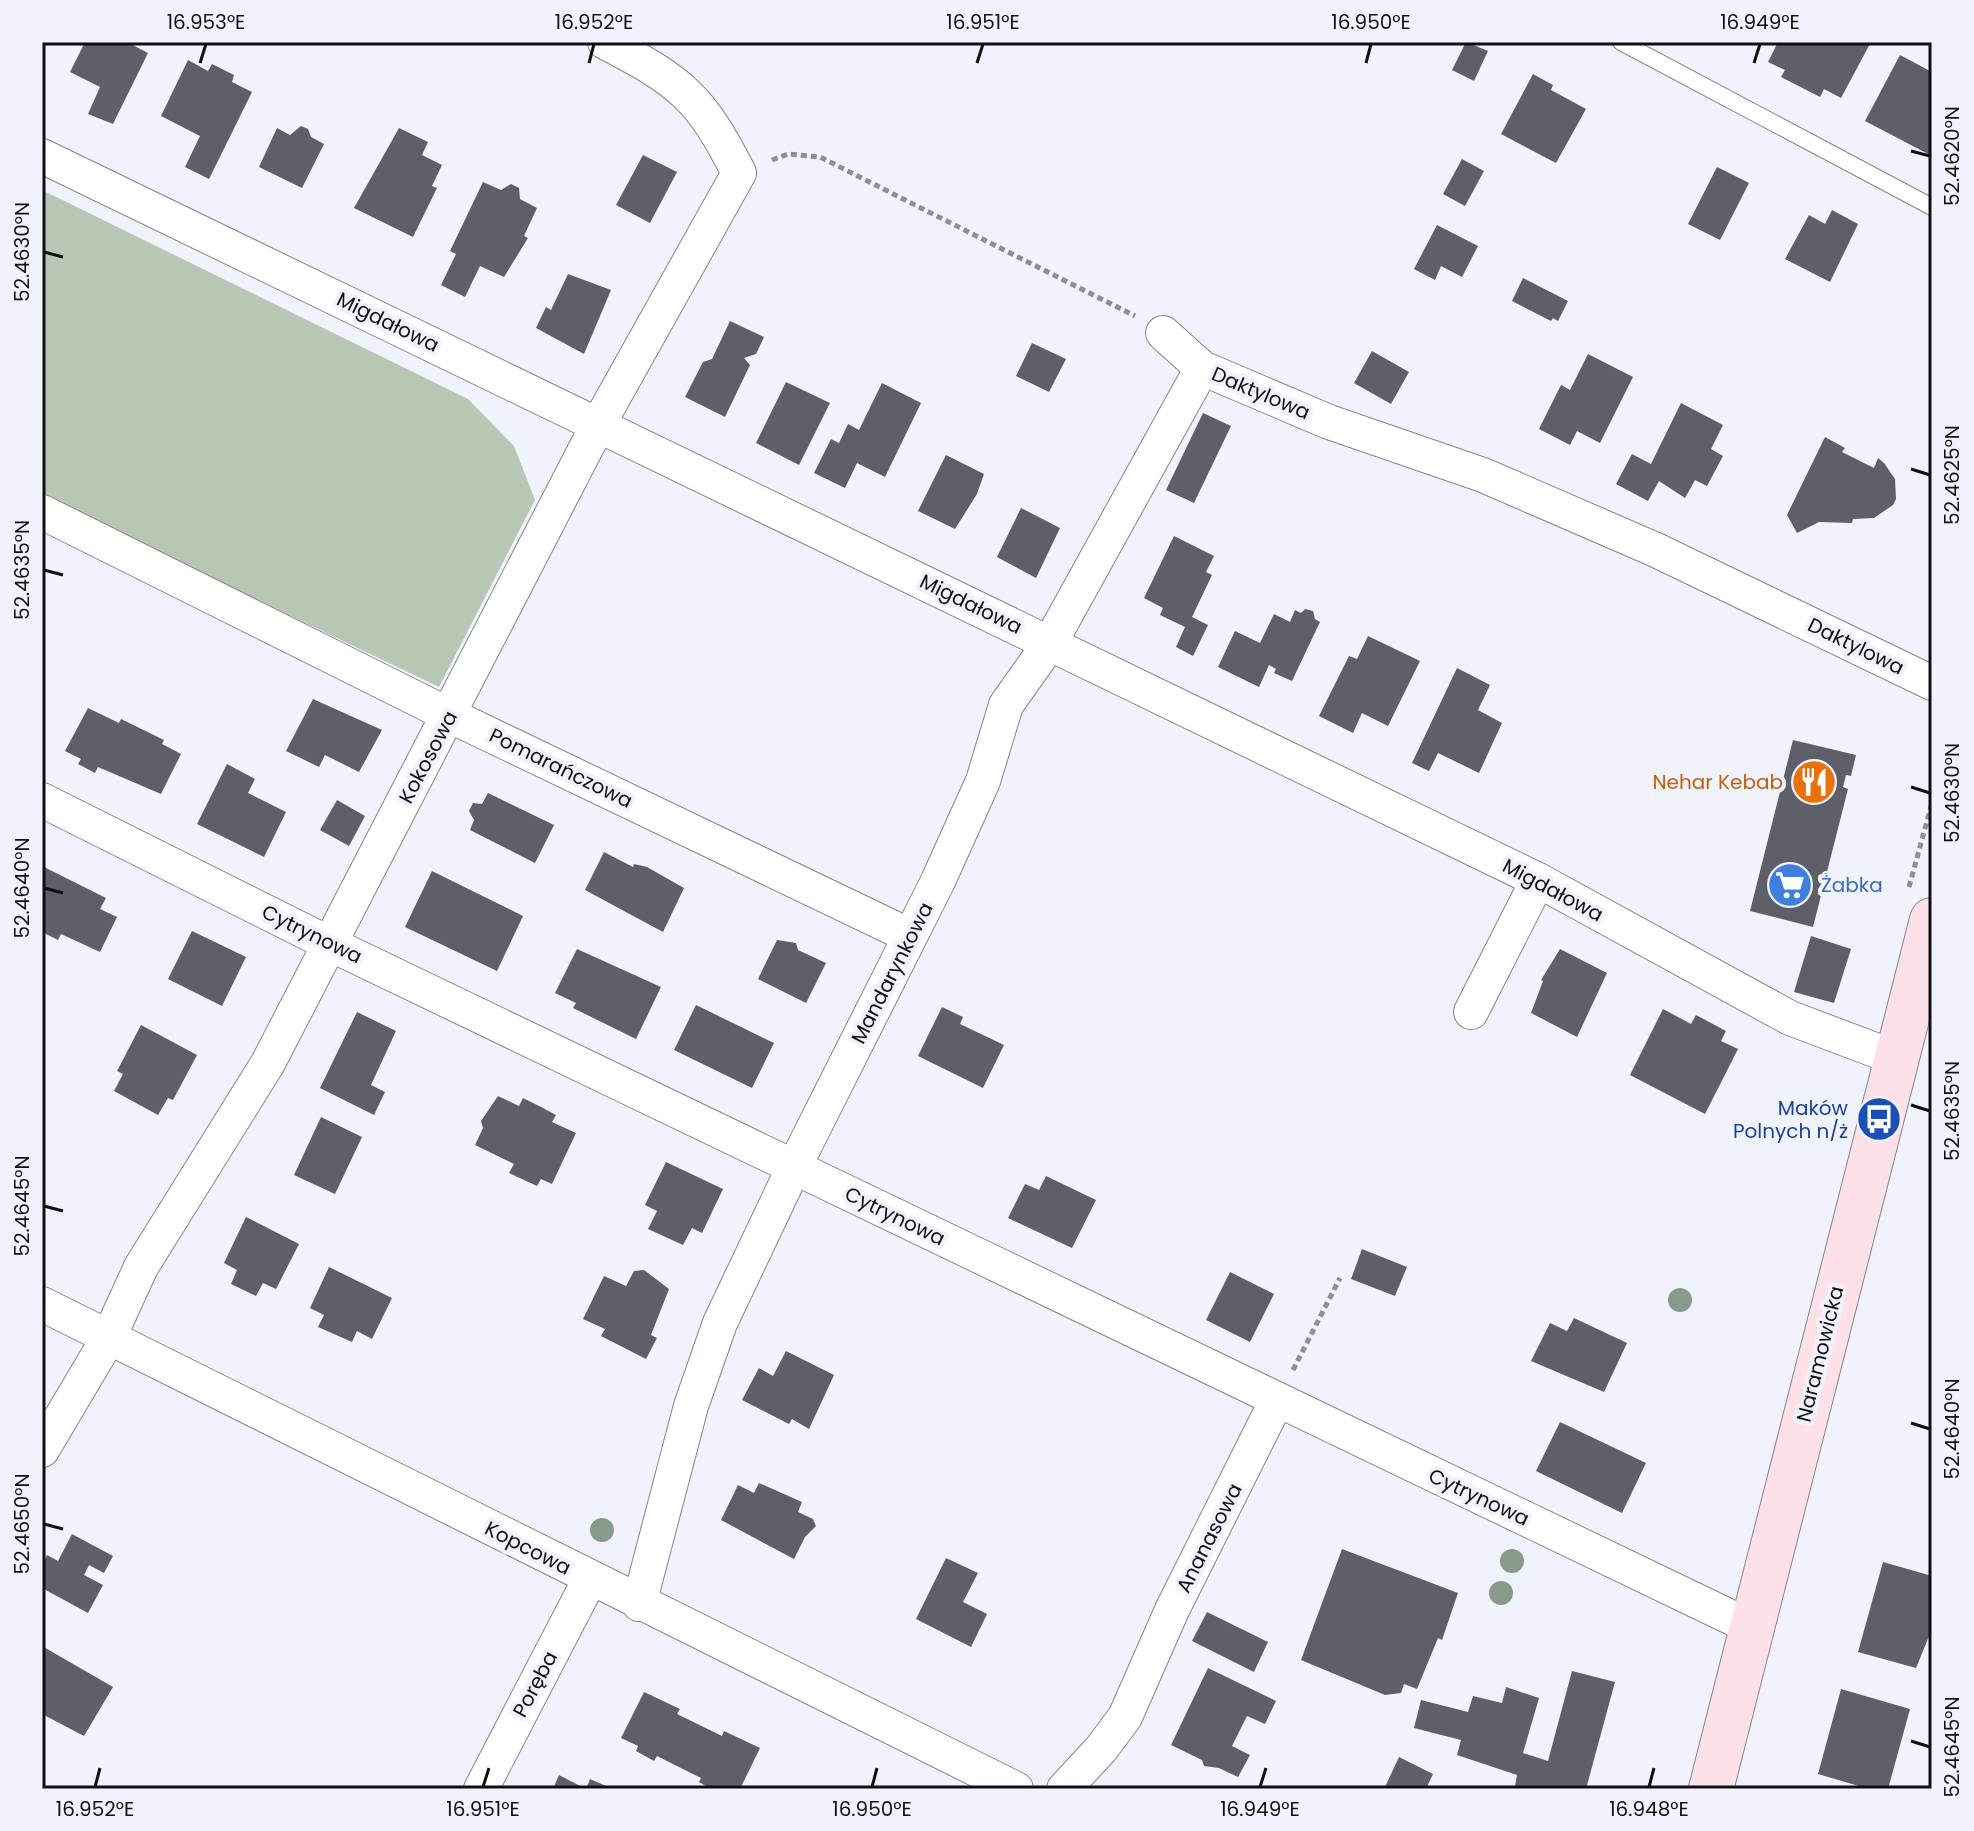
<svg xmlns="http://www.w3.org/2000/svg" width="1974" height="1831" font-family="Poppins,sans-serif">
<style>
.green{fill:#b8c7b4}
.building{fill:#5e6069}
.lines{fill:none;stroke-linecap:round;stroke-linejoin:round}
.lane-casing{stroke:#83858f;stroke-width:18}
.street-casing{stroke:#83858f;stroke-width:36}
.secondary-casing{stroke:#83858f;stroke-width:46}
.path{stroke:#8d8f97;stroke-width:5;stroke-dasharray:6 4;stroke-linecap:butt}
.lane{stroke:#fff;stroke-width:16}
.street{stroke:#fff;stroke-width:34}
.secondary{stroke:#fee0e7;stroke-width:44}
.tree{fill:#889b88}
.ticks{fill:none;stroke:#0f1014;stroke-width:3}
.labels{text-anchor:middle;stroke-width:8;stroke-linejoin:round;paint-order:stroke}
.street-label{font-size:20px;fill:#0f1014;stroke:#f0f2fd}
.food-label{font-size:20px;fill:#c56008;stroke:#f0f2fd;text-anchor:end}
.shop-label{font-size:20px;fill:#366cbe;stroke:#f0f2fd;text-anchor:start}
.transit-label{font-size:20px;fill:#164399;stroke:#f0f2fd;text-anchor:end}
.neatline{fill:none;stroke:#0f1014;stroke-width:3}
.ticks-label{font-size:20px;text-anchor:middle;fill:#0f1014}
</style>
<rect width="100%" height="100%" fill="#f0f2fd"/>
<path class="green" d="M42 190 468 399 514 446 535 500 439 687 42 497Z"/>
<g class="building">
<path d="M85 42H127L148 53 113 124 88 114 100 87 70 72Z"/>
<path d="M1466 42 1488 51 1474 81 1452 70Z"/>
<path d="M1778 42H1871L1841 98 1824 89 1820 97 1781 77 1785 70 1768 62Z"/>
<path d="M1900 55 1932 72V156L1865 121Z"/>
<path d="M188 60 208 71 212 64 234 75 232 82 252 92 209 179 185 167 200 136 161 116Z"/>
<path d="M1533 74 1553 85 1551 90 1586 109 1556 163 1501 134Z"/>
<path d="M301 126 308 129 311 137 324 144 302 188 259 167 277 128 290 135Z"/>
<path d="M399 128 428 142 422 155 442 165 432 186 437 188 413 237 354 208Z"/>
<path d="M643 155 677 172 650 223 616 205Z"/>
<path d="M1462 159 1484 171 1465 206 1443 194Z"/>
<path d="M1717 167 1749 183 1720 240 1688 224Z"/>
<path d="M483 182 501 190 511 184 519 188 520 199 537 208 524 236 528 238 504 277 480 266 465 297 441 285 456 254 450 251Z"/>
<path d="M1832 210 1858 224 1830 282 1785 259 1809 215 1825 224Z"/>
<path d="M1437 225 1478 246 1462 277 1441 266 1435 280 1414 269Z"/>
<path d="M568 274 611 290 584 354 536 328 546 307 551 310Z"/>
<path d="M1523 278 1568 301 1558 321 1553 318 1551 321 1512 301Z"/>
<path d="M730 321 764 337 756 354 744 358 750 365 725 417 685 397 703 362 712 359Z"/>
<path d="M1032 343 1066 359 1049 392 1016 376Z"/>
<path d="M1372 351 1409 372 1391 404 1354 383Z"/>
<path d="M1588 354 1633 377 1600 443 1577 431 1570 445 1539 429 1561 385 1570 390Z"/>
<path d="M786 382 830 403 799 465 756 443Z"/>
<path d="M882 383 921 403 885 477 857 463 845 488 814 473 831 439 839 443 848 424 859 430Z"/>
<path d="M1681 403 1723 425 1711 449 1723 456 1707 486 1695 480 1685 498 1659 481 1648 501 1616 484 1632 454 1651 464Z"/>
<path d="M1203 413 1231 426 1194 503 1166 490Z"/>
<path d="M1825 437 1845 448 1842 452 1874 468 1878 458 1884 463 1895 479 1896 499 1893 505 1874 518 1853 519 1852 523 1819 522 1797 533 1787 515Z"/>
<path d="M946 455 984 474 977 494 955 529 918 511Z"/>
<path d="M1021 508 1060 528 1036 578 997 557Z"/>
<path d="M1174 536 1214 556 1206 572 1212 575 1192 617 1208 625 1193 656 1176 647 1185 627 1160 615 1163 608 1144 598Z"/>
<path d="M1305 609 1313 611 1315 619 1320 622 1292 681 1274 673 1276 669 1269 665 1259 687 1218 667 1235 631 1260 643 1274 614 1290 622 1295 610 1301 613Z"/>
<path d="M1368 636 1420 661 1388 726 1362 713 1353 733 1319 716 1349 656 1357 659Z"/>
<path d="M1457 668 1490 685 1478 710 1502 723 1479 773 1438 753 1429 771 1412 763Z"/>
<path d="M313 699 382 730 359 772 325 755 319 767 286 751Z"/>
<path d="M88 708 119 723 121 719 164 740 162 744 181 754 161 794 98 767 95 773 78 764 81 759 65 751Z"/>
<path d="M1793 740 1856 755 1851 776 1846 775 1843 787 1848 789 1813 927 1750 911Z"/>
<path d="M227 764 255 779 248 793 286 812 264 857 197 824Z"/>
<path d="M488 793 554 825 535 863 470 830 474 820 469 811 473 803 482 804Z"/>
<path d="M337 800 365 816 349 846 320 830Z"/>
<path d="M604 852 633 867 634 864 647 867 684 888 663 932 585 890Z"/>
<path d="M42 866 106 898 100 909 117 917 100 952 61 934 58 940 42 932Z"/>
<path d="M432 871 523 916 497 971 405 927Z"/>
<path d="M192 931 246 957 222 1006 168 979Z"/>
<path d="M1811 936 1851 949 1834 1003 1794 992Z"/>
<path d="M777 940 796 943 798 950 826 963 806 1003 758 979Z"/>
<path d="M577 949 661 987 636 1039 573 1008 576 1003 555 993Z"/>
<path d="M1560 949 1607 973 1577 1037 1531 1013 1543 981 1541 980Z"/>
<path d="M696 1005 774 1043 752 1088 674 1050Z"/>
<path d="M942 1007 963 1017 960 1024 1004 1045 983 1088 918 1056Z"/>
<path d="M1663 1009 1691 1024 1696 1015 1726 1031 1721 1041 1738 1049 1705 1114 1630 1075Z"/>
<path d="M357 1012 396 1031 371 1085 385 1092 374 1115 320 1088Z"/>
<path d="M141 1025 197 1055 173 1100 168 1098 158 1115 114 1091 123 1074 117 1071Z"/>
<path d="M498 1096 519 1106 523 1098 543 1108 556 1115 552 1122 576 1133 552 1184 541 1179 537 1186 509 1173 514 1164 475 1145 483 1128 481 1121Z"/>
<path d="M321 1117 362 1137 335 1194 294 1175Z"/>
<path d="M666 1162 723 1189 702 1233 692 1228 683 1245 648 1229 657 1211 645 1205Z"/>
<path d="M1046 1176 1096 1200 1072 1248 1008 1218 1025 1184 1039 1190Z"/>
<path d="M246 1217 299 1244 276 1289 263 1283 256 1296 231 1284 237 1270 224 1263Z"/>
<path d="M1362 1249 1407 1267 1395 1296 1351 1279Z"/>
<path d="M329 1267 392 1298 372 1339 357 1331 352 1342 318 1327 324 1315 310 1308Z"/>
<path d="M644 1270 669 1289 651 1335 657 1338 646 1359 601 1336 605 1329 583 1319 604 1276 626 1286 634 1271Z"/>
<path d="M1230 1272 1274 1294 1250 1342 1206 1320Z"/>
<path d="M1574 1318 1627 1343 1604 1392 1531 1361 1550 1323 1567 1331Z"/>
<path d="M786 1351 834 1375 809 1429 792 1419 789 1424 742 1400 759 1368 773 1376Z"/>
<path d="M1560 1422 1646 1463 1622 1513 1536 1471Z"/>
<path d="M759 1483 802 1502 798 1512 813 1519 816 1526 805 1537 794 1559 721 1520 738 1485 754 1493Z"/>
<path d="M72 1534 113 1556 104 1573 89 1565 84 1575 103 1585 88 1613 42 1588V1565L47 1555 58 1561Z"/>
<path d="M1342 1549 1458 1593 1442 1640 1438 1638 1417 1689 1404 1684 1401 1693 1385 1695 1301 1660Z"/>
<path d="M946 1558 978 1573 963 1602 987 1614 971 1647 916 1619Z"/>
<path d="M1883 1562 1932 1576V1629L1916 1668 1858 1652Z"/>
<path d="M1207 1612 1268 1642 1254 1672 1192 1641Z"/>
<path d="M42 1646 113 1687 84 1736 42 1714Z"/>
<path d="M1208 1668 1276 1701 1265 1724 1247 1716 1232 1746 1250 1755 1238 1777 1219 1768 1204 1766 1202 1760 1171 1745Z"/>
<path d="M1572 1671 1615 1682 1586 1789 1515 1786 1517 1775 1457 1755 1461 1740 1414 1728 1421 1700 1468 1712 1473 1696 1502 1703 1506 1687 1539 1698 1523 1753 1548 1761Z"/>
<path d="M1841 1689 1910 1709 1888 1789H1869L1818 1774Z"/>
<path d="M644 1692 680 1709 677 1714 722 1736 724 1731 760 1748 740 1789H711L699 1782 701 1778 657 1756 654 1761 636 1751 638 1746 621 1738Z"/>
<path d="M1399 1757 1433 1774 1426 1789H1384Z"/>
<path d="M559 1775 586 1789 590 1779 613 1789H553Z"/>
</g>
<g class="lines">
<g class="lane-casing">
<path id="lane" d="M1621 42 1932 207"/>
</g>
<g class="street-casing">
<g id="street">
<path d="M42 156 1538 880 1790 1018 1896 1058"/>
<path d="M1163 333 1202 368 1329 422 1483 475 1656 550 1932 683"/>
<path d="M42 512 451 716 910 936"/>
<path d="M42 800 328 943 1751 1627"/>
<path d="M1471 1012 1538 880"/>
<path d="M42 1304 1016 1789"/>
<path d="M42 1450 109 1337 141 1267 268 1063 599 423 739 173C700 96 680 81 605 42"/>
<path d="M639 1604 691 1406 720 1323 794 1167 938 881 983 781 1006 705 1050 643 1202 368"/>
<path d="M481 1789 590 1579"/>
<path d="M1064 1789 1101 1749 1125 1717 1172 1610 1277 1400"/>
</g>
</g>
<g class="secondary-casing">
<path id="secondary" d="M1711 1789 1932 920"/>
</g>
<g class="path">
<path d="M772 160 788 154 820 157 1135 316"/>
<path d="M1909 887 1932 803"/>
<path d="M1293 1370 1340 1278"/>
</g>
<use href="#lane" class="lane"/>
<use href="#street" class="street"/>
<use href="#secondary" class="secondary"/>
</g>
<g class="tree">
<circle cx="1680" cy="1300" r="12"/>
<circle cx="602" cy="1530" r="12"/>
<circle cx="1512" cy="1561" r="12"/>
<circle cx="1501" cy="1593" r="12"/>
</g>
<path class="ticks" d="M200 63 206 44M589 63 594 44M977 63 983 44M1366 63 1371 44M1754 63 1760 44M1911 151 1930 156M44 252 63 257M1911 469 1930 475M44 570 63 575M1911 787 1930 793M44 888 63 893M1911 1105 1930 1111M44 1206 63 1211M1911 1423 1930 1429M44 1524 63 1529M1911 1741 1930 1747M95 1787 100 1768M483 1787 489 1768M872 1787 877 1768M1260 1787 1266 1768M1649 1787 1654 1768"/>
<defs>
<g id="restaurant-disc" transform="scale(2.3)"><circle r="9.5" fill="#e8710a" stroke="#f0f2fd"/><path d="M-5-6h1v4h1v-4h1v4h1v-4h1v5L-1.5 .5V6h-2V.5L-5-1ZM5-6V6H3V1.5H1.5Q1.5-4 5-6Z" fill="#fff"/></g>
<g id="supermarket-disc" transform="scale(2.3)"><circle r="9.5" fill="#3f7fe0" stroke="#f0f2fd"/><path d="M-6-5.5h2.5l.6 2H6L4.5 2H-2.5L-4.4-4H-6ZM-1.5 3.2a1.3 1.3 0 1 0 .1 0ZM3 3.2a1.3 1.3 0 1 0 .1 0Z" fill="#fff"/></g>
<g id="bus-disc" transform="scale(2.3)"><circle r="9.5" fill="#1a4fb4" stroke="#f0f2fd"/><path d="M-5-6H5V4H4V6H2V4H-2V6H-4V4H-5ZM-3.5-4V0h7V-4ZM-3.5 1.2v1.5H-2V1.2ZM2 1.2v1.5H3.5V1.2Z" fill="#fff"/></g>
</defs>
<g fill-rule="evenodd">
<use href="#restaurant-disc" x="1814" y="782"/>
<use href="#supermarket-disc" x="1790" y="885"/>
<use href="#bus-disc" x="1879" y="1119"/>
</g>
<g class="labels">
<g class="street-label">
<text transform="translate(388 322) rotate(26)" y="7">Migdałowa</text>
<text transform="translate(1261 393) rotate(23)" y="7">Daktylowa</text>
<text transform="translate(971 604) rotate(26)" y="7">Migdałowa</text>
<text transform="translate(1856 646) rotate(26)" y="7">Daktylowa</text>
<text transform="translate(428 757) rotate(-62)" y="7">Kokosowa</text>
<text transform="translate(561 768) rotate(26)" y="7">Pomarańczowa</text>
<text transform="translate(1553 890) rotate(28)" y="7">Migdałowa</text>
<text transform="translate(312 934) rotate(26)" y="7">Cytrynowa</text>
<text transform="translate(892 973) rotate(-63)" y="7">Mandarynkowa</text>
<text transform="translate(895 1216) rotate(26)" y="7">Cytrynowa</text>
<text transform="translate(1820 1354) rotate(-76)" y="7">Naramowicka</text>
<text transform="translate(1479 1497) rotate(25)" y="7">Cytrynowa</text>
<text transform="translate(1209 1538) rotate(-63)" y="7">Ananasowa</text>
<text transform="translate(528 1548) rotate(27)" y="7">Kopcowa</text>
<text transform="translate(535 1684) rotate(-62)" y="7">Poręba</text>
</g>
<g class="food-label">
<text x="1783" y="789">Nehar Kebab</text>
</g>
<g class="shop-label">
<text x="1821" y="892">Żabka</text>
</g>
<g class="transit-label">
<text x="1848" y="1115">Maków<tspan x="1848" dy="23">Polnych n/ż</tspan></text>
</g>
</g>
<rect width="1974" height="1831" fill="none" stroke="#f0f2fd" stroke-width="88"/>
<rect x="44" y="44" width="1886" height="1743" class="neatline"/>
<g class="ticks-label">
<text x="206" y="29">16.953°E</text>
<text x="594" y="29">16.952°E</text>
<text x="983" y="29">16.951°E</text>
<text x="1371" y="29">16.950°E</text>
<text x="1760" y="29">16.949°E</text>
<text transform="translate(1952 156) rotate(-90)" y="7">52.4620°N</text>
<text transform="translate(22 252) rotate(-90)" y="7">52.4630°N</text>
<text transform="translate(1952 475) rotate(-90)" y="7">52.4625°N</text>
<text transform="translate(22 570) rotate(-90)" y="7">52.4635°N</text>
<text transform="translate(1952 793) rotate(-90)" y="7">52.4630°N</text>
<text transform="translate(22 888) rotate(-90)" y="7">52.4640°N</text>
<text transform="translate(1952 1111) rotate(-90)" y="7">52.4635°N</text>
<text transform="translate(22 1206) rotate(-90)" y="7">52.4645°N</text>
<text transform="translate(1952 1429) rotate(-90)" y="7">52.4640°N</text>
<text transform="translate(22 1524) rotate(-90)" y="7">52.4650°N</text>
<text transform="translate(1952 1747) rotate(-90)" y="7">52.4645°N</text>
<text x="95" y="1816">16.952°E</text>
<text x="483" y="1816">16.951°E</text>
<text x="872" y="1816">16.950°E</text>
<text x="1260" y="1816">16.949°E</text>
<text x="1649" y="1816">16.948°E</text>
</g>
</svg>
